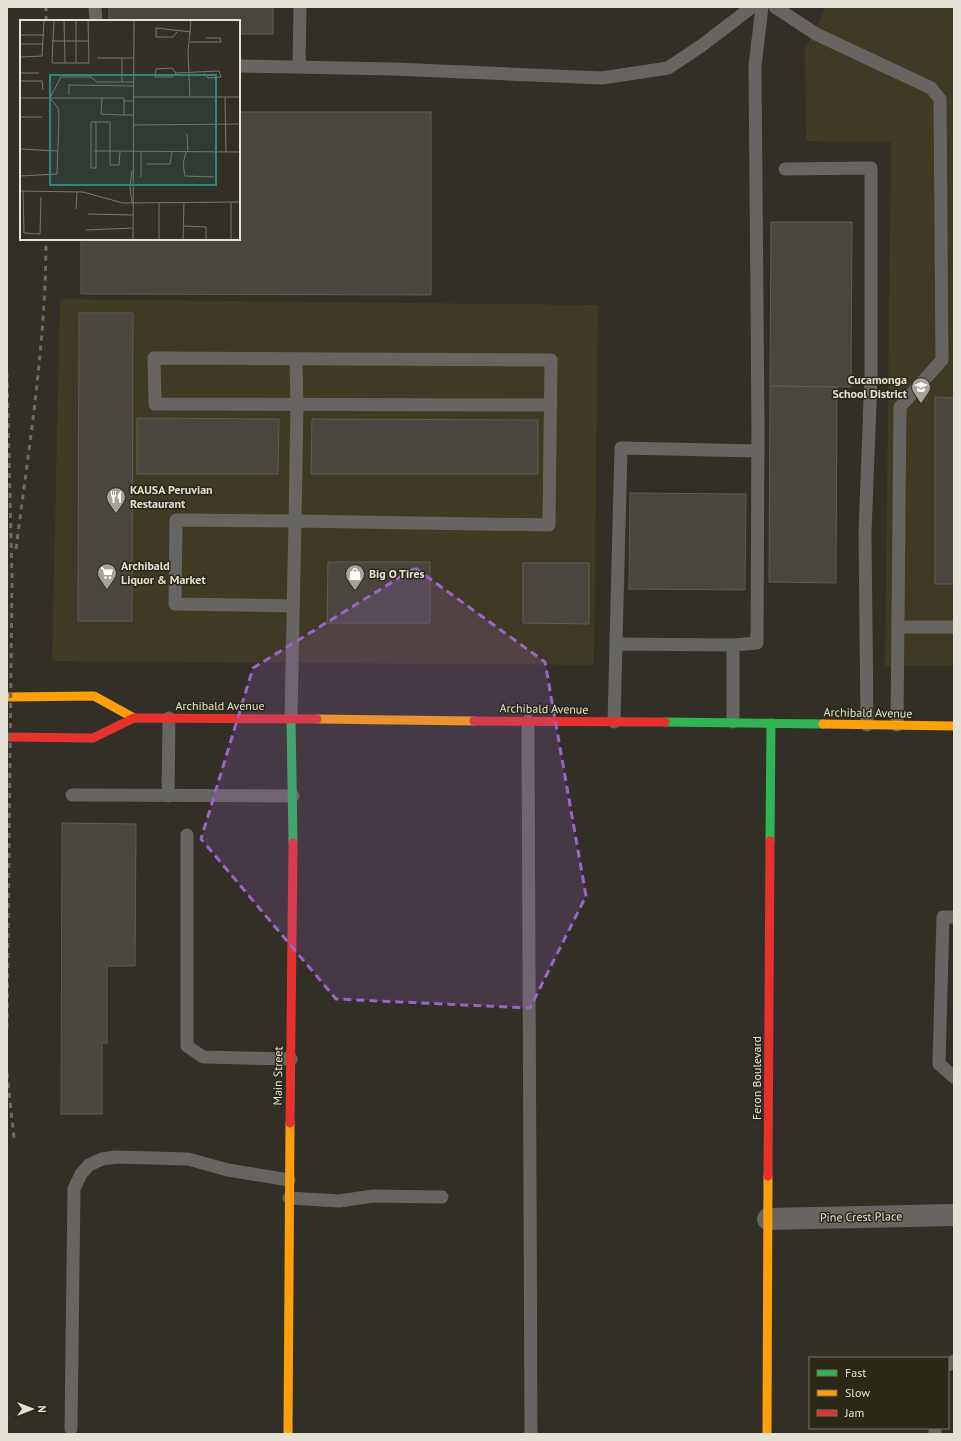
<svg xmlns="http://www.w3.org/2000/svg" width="961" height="1441" font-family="'PT Sans',sans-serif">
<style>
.built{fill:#3f3a24}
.building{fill:#48463e;stroke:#5e5c54}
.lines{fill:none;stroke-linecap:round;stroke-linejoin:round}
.lane{stroke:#666561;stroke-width:13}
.street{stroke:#666561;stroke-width:22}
.fast{stroke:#30b455;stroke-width:9}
.slow{stroke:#ff9f0a;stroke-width:9}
.jam{stroke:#e5322d;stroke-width:9}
.rail{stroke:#6c6a65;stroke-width:3;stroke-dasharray:5 5;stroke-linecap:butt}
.marked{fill:#9a63c6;fill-opacity:0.2;stroke:#9a63c6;stroke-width:3;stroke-dasharray:8 5;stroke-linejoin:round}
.labels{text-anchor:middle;stroke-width:3;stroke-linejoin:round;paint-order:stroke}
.poi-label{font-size:12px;font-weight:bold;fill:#e4e2d7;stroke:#2b2817;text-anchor:start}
.street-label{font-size:12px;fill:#e4e2d7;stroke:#2b2817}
.inset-road{fill:none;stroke:#79776d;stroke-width:1}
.view{fill:#2f867e;fill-opacity:0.15;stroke:#2f867e;stroke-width:2}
.inset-edge{fill:none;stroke:#e4e2d7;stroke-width:2}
</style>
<rect width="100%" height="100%" fill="#312f26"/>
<g class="built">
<path d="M826 7H954V666H885L891 142 806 141 805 49Z"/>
<path d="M60 299 598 305 594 665 52 661Z"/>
</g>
<g class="building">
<path d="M109 7H273V34H239V21H109Z"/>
<path d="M239 112H431V295L81 294V239H239Z"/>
<path d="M771 222H852L851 387 770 386Z"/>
<path d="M79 313H133L132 621H78Z"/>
<path d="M770 386 837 387 836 583 769 582Z"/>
<path d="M935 397 954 398V584H935Z"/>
<path d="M137 418 279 419 278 474H137Z"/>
<path d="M312 419 538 420V474H311Z"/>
<path d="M630 493 746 494 745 590 629 589Z"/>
<path d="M328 562H430V623H327Z"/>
<path d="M523 563H589V624L523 623Z"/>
<path d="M62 823 136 824 135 966H107V1043H102V1114H61Z"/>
</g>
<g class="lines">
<g class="lane">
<path d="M95 7 96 21"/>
<path d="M775 7 816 34 931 88 940 99 942 360 900 407 897 725"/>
<path d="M239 66 394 69 602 78 668 68 701 46 752 7"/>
<path d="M299 67 300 7"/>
<path d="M785 169 871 168V376L865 532 867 725"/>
<path d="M293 606 175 604 176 520 295 521 297 405 296 359"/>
<path d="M898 627H954"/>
<path d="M616 644 621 448 758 451"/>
<path d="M291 718 295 521 549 525 551 360 154 358 155 404 551 405"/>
<path d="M528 721 531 1434"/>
<path d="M614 722 616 644 733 645"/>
<path d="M733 722V645L757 643 758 426 755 66 762 7"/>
<path d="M72 795 293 796"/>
<path d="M168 796 169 718"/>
<path d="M187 835V1046L203 1057 291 1059"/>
<path d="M954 917H943L939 1064 954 1077"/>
<path d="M289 1198 339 1201 373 1196 442 1197"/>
<path d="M948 1365 954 1361"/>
<path d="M71 1429 74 1189 81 1174 89 1165 102 1159 116 1157 188 1159 228 1170 289 1180"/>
<path d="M935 1434V1428"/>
</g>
<path class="street" d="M768 1219 954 1215"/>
<g class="fast">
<path d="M291 718 293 843"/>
<path d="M665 722 823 724"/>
<path d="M770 841 771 723"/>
</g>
<g class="slow">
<path d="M7 697 94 696 134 718"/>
<path d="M317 719 474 721"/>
<path d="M823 724 954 726"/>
<path d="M288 1434 290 1123"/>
<path d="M767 1434 768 1176"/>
</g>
<g class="jam">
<path d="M474 721 665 722"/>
<path d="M7 737 93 738 134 718 317 719"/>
<path d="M290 1123 293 843"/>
<path d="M768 1176 770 841"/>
</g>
<g class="rail">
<path d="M46 21V7"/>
<path d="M7 373 12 579 7 1034"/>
<path d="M16 549C29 446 46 343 46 239"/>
<path d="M7 1073 14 1138"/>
</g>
</g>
<path class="marked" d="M415 568 545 662 586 896 530 1008 336 999 201 839 253 668Z"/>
<defs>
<g id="school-pin" transform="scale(1)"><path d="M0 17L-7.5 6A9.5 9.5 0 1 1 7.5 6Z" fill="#a5a399" stroke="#2b2817"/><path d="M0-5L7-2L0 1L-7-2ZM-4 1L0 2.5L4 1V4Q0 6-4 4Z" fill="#fff"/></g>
<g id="restaurant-pin" transform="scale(1)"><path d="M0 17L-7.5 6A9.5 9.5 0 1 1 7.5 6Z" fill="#a5a399" stroke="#2b2817"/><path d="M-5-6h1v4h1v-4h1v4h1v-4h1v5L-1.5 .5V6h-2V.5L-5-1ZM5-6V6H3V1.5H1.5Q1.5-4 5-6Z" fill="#fff"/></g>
<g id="supermarket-pin" transform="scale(1)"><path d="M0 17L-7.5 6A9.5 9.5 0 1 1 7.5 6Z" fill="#a5a399" stroke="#2b2817"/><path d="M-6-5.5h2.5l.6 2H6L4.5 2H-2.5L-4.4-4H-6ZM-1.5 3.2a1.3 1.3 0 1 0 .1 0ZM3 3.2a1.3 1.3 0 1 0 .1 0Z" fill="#fff"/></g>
<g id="shop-pin" transform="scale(1)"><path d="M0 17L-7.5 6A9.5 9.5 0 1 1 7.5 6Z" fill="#a5a399" stroke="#2b2817"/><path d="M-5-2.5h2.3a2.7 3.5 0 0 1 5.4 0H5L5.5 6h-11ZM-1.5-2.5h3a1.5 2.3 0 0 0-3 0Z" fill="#fff"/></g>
</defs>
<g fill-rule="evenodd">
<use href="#school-pin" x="921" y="387"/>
<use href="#restaurant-pin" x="116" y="497"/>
<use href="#supermarket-pin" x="107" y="573"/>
<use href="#shop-pin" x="355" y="574"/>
</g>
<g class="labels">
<g class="poi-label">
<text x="907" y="384" text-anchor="end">Cucamonga<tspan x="907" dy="14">School District</tspan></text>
<text x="130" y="494">KAUSA Peruvian<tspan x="130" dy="14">Restaurant</tspan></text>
<text x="121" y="570">Archibald<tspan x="121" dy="14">Liquor &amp; Market</tspan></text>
<text x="369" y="578">Big O Tires</text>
</g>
<g class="street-label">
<text x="220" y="710">Archibald Avenue</text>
<text transform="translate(544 709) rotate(1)" y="4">Archibald Avenue</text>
<text transform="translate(868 713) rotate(1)" y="4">Archibald Avenue</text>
<text transform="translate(278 1076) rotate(-89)" y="4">Main Street</text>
<text transform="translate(757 1078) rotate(-90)" y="4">Feron Boulevard</text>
<text transform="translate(861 1217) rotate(-1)" y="4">Pine Crest Place</text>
</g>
</g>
<g transform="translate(20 20)">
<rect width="220" height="220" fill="#312f26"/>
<path class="inset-road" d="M34 0 32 43H69L68 0M44 0 45 43M56 0V43M157 12 153 17H136V8L171 12M0 15H24M32 21H68M170 22H201L200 18H186M0 24H23M0 37 22 36 24 0M77 38H102M0 53H19M156 53 152 57H135L136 49 152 48 156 53 199 51 201 57 188 58 184 53M0 61H22L23 70M102 62V38H113M49 75V65L113 66M113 77H220M170 77 168 32 171 0M205 77 206 132M0 78H104V81H113M30 78 41 57H71L77 62H113M82 78 81 94 104 95M104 81V95H113M0 97H22M76 102V148H71V102H90V131L220 132M113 105 220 104M167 114 168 132M0 129 38 131M74 131H90V145H99L100 132M166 132 163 144 165 156 194 157M126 144H150L152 132M112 150 110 168 112 183M0 156 37 154 39 96 38 88 30 78M121 157V132M0 171 63 172 103 183 220 182M3 171 4 213 20 214 21 177M139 183V220M56 189 57 172M68 194 113 195M164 206 186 207V220M66 210 113 208M113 220 114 0M163 220 164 182M211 220V183"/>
<path class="view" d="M30 55H196V165H30Z"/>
<rect width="220" height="220" class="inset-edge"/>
</g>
<rect width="961" height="1441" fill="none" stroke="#e4e2d7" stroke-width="16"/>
<rect x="809" y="1357" width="140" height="72" fill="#2b2817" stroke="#757264"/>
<rect x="817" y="1370" width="20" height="6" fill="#30b455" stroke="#757264"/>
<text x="845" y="1377" font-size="12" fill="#e4e2d7">Fast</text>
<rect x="817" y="1390" width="20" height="6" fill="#ff9f0a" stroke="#757264"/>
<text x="845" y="1397" font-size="12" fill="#e4e2d7">Slow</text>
<rect x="817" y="1410" width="20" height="6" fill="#e5322d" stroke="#757264"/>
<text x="845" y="1417" font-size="12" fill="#e4e2d7">Jam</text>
<g transform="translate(32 1409) rotate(90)" stroke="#2b2817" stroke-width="3" paint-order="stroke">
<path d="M0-3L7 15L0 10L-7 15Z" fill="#e4e2d7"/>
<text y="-6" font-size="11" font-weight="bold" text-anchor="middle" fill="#e4e2d7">N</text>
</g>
</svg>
